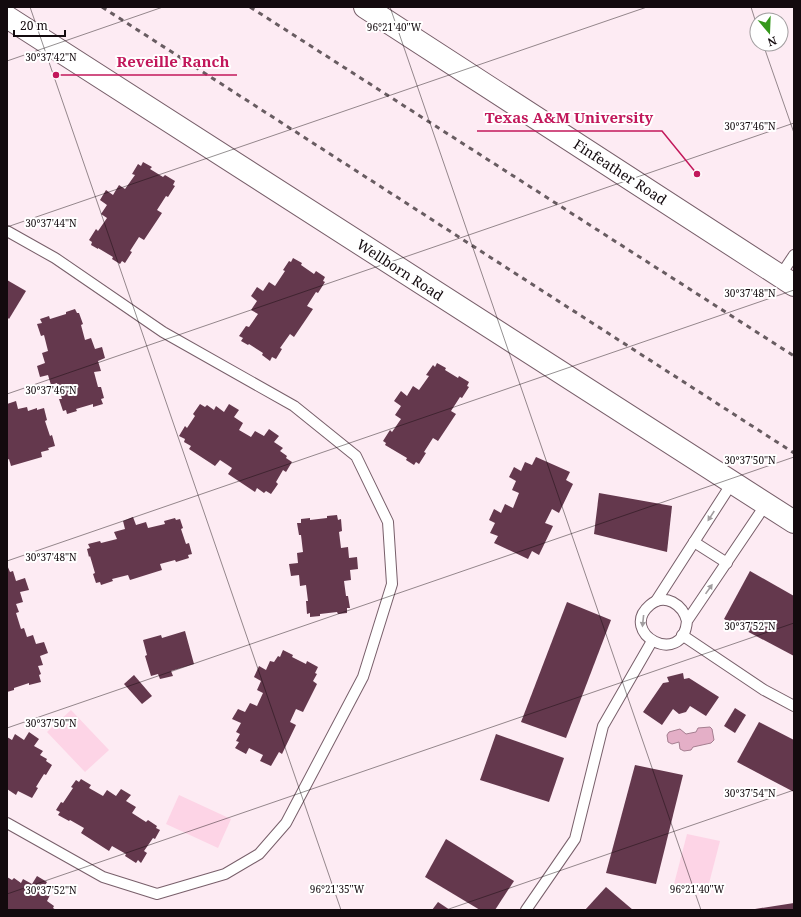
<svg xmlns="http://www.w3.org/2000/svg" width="801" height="917" font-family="'Noto Serif',serif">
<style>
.green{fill:#fdd4e6}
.water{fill:#e4afc7;stroke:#a57e90}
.building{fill:#64384d}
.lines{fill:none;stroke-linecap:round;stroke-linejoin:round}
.lane-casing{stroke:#785f6a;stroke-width:12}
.secondary-casing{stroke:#785f6a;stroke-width:24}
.lane{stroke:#fff;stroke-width:10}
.secondary{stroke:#fff;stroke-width:22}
.rail{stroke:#685c61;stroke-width:3;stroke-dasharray:5 5;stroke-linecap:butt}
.oneway{fill:#a19d9f}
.ticks{fill:none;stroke:#130a0e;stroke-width:1;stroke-opacity:0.45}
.labels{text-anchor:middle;stroke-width:4;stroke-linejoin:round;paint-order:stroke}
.street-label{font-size:14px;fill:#130a0e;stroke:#fff}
.ticks-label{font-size:10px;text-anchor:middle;fill:#130a0e;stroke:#fff;stroke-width:4;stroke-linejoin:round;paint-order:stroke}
.leader{fill:none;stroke:#c2185b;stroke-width:1.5}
.callout-dot{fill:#c2185b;stroke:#fff;stroke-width:1.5}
.callout-label{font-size:15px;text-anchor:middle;font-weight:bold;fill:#c2185b;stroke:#fff;stroke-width:4;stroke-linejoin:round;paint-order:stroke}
</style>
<rect width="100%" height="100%" fill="#fdebf3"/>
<g class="green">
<path d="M71 710 109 750 85 772 47 732Z"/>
<path d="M179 795 231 819 218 848 166 824Z"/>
<path d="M687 834 720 841 706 895 673 888Z"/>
</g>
<path class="water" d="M710 727 712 729 714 740 711 743 693 747 691 750 684 751 680 749 679 742 672 744 668 742 667 735 669 732 680 729 686 734 696 732 698 728Z"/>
<g class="building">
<path d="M143 162 152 167 150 169 163 177 165 175 175 181 173 185 175 186 168 197 166 196 157 210 162 213 144 240 139 237 130 251 132 252 125 263 122 261 120 264 112 259 113 257 98 248V249L91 245 92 242 89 240 96 229 98 231 107 218 101 214 107 205 100 200 106 190 113 195 119 185 125 189 135 175 132 174 138 164 141 166Z"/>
<path d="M293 258 302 263 301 265 314 274 316 271 325 277 323 281 325 282 318 293 316 292 307 306 313 309 294 337 290 334 280 348 282 349 276 359 272 357 270 361 262 355 263 353 249 344 248 345 241 341 243 338 239 336 246 326 249 327 258 314 251 310 257 301 251 296 257 287 263 291 269 282 275 286 285 271 283 270 289 261 291 262Z"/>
<path d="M7 280 26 291 9 319 7 317Z"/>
<path d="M75 309 77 313H79L83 324 81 325 85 340 91 338 95 349 102 347 105 358 98 361 101 371 94 372 98 387H101L104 398 101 399 103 404 93 407V404L76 409 77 411 67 414 66 410 63 411 59 399H62L57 383 51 385 48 375 40 377 37 366 45 363 42 353 48 351 44 335 41 336 37 324 42 323 40 319 49 316 50 319 66 314V312Z"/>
<path d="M437 363 446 368 445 370 458 378 459 376 469 382 467 386 469 387 462 398 460 397 451 411 456 414 438 441 433 438 424 452 426 453 419 464 416 462 414 465 406 460 407 458 385 445 386 443 383 441 390 430 392 432 401 419 395 415 401 406 394 401 401 391 407 396 413 386 419 390 429 376 426 375 433 365 435 367Z"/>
<path d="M16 401 18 409 27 407 28 411 37 408V410L44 408 47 420 45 421 50 436 52 435 55 446 48 448 49 450 41 452 42 457 11 466 9 459 7 460V404Z"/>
<path d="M200 404 205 407 207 405 214 410 216 406 224 412 229 404 239 410 234 417 243 423 239 430 251 437 255 431 264 436 269 429 279 436 274 442 283 448 280 451 287 456 286 458 292 462 286 472 283 470 276 482 278 484 271 494 266 491 264 493 257 488 255 492 228 474 232 468 220 460 215 466 189 449 191 446 184 442 185 439 179 436 185 426 187 428 195 416 193 414Z"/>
<path d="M536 457 570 472 566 480 573 484 559 513 552 509 545 523 553 526 539 555 532 551 528 559 494 543 498 536 490 533 495 523 489 520 494 509 501 513 505 504 513 508 519 493 512 490 516 481 509 477 514 467 521 471 525 462 532 465Z"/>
<path d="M599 493 672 506 667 552 594 534Z"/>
<path d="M337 515 338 520 341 519 342 531 339 532 341 548 348 547 349 558 357 557 358 569 350 570 351 580 344 581 346 596H348L350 608H347V613L338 614 337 612 320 614V616L310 617V613L307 614 306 601H308L306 585 300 586 299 575 291 576 289 564 298 563 297 553 303 552 301 535H299L297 523H301V519L310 518V520L327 518V516Z"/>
<path d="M133 517 136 525 146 522 148 528 165 524 164 521 175 518 176 520 180 519 183 528 181 529 186 544 189 543 192 554 188 555 189 558 176 562 175 560 160 564 162 570 130 580 128 575 112 579 113 581 101 585 100 582 96 583 93 574 95 573 90 556 89 557 87 549 90 548 88 544 100 541 101 543 117 539 114 532 125 529 123 521Z"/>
<path d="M7 565 10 572 13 571 16 581 25 578 29 590 20 592 23 602 16 604 19 612 16 613 21 629 24 628 27 637 33 635 36 644 44 642 48 653 40 656 43 665 38 666 41 674 39 675 41 682 29 685V683L14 688V690L7 692Z"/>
<path d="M750 571 794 596V656L724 619Z"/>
<path d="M567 602 611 620 566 738 521 722Z"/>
<path d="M185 631 194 664 171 671 173 676 160 679 158 674 151 676 145 656 147 655 143 640 161 635 162 638Z"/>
<path d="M283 650 293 655 292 657 306 664 307 661 318 667 315 673 317 674 313 681 317 684 303 712 296 709 290 722 296 725 282 754 279 752 271 766 260 761 263 755 249 748 246 754 235 748 239 742 236 741 240 734 236 732 241 723 232 719 238 709 245 712 250 703 257 706 263 693 257 690 261 681 254 677 259 666 266 670 270 661 274 662 278 656 280 657Z"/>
<path d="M683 673 684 679 689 678 719 697 706 716 690 706 686 712 679 714 673 709 662 725 643 712 663 683 669 682 667 677Z"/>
<path d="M134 675 152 696 142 704 124 684Z"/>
<path d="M735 708 746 715 735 733 724 726Z"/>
<path d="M759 722 794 740V792L737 762Z"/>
<path d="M29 732 39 739 34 746 43 751 40 755 47 759 46 761 52 765 46 775 44 774 36 787 38 788 32 798 18 791 16 795 7 789V737L12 740 15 734 24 740Z"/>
<path d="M496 734 564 758 549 802 480 780Z"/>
<path d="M635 765 683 775 656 884 606 873Z"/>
<path d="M81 779 91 785 89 788 103 796 107 790 116 796 121 789 131 795 126 801 136 807 132 813 146 822 148 820 157 826 156 828 160 830 155 839 153 838 144 851 147 853 141 863 138 860 136 863 125 856 126 854 112 846 109 851 81 833 84 828 70 820 69 821 58 815 60 812 56 810 61 802 63 803 73 788 71 787 76 780 79 782Z"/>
<path d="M446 839 514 881 495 910H480L425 877Z"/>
<path d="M37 876 47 882 42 891 50 895 47 901 54 906 53 908 56 910H7V877L12 880 14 878 21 883 23 879 32 884Z"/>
<path d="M606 887 633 910H585Z"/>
<path d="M438 902 450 910H432Z"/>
<path d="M794 903V910H755V909Z"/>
</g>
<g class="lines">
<g class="lane-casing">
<g id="lane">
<path d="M7 231 55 258 163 332 294 406 356 456 388 522 392 584 363 677 286 823 259 854 225 874 157 894 103 877 7 823"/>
<path d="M780 276 794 255"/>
<path d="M694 542 727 563"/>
<path d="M656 601 732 483"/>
<path d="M687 621C683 605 665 592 650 605 617 633 683 669 687 621L766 504"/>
<path d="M682 635 764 690 794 706"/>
<path d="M526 910 575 839 603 726 652 641"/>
</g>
</g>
<g class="secondary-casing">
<g id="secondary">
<path d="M365 7 794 285"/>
<path d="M7 17 794 522"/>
</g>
</g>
<use href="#lane" class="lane"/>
<use href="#secondary" class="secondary"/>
<g class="rail">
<path d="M102 7 794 453"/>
<path d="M250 7 794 356"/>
</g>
</g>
<defs><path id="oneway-solid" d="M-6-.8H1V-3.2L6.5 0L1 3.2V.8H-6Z"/></defs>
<g class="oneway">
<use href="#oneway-solid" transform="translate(711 516) rotate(123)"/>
<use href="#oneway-solid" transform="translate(709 589) rotate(-55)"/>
<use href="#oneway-solid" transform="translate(643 621) rotate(96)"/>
</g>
<path class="ticks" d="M30 7 341 910M390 7 701 910M751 7 757 26M763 44 794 133M7 61 163 7M7 227 647 7M7 394 794 123M7 561 794 290M7 728 794 457M7 894 794 623M446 910 794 790"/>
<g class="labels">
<g class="street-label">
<text transform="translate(620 172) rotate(33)" y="5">Finfeather Road</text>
<text transform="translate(400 270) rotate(33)" y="5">Wellborn Road</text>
</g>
</g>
<g class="ticks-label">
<text x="394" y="31">96°21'40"W</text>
<text x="51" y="61">30°37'42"N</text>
<text x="750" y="130">30°37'46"N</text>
<text x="51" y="227">30°37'44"N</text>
<text x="750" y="297">30°37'48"N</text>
<text x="51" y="394">30°37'46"N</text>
<text x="750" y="464">30°37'50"N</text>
<text x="51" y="561">30°37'48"N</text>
<text x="750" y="630">30°37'52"N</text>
<text x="51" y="727">30°37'50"N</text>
<text x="750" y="797">30°37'54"N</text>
<text x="337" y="893">96°21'35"W</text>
<text x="697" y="893">96°21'40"W</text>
<text x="51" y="894">30°37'52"N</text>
</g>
<path class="leader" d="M56 75L108 75H237M697 174L662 131H477"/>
<g class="callout-dot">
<circle cx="56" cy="75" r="4"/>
<circle cx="697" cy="174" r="4"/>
</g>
<g class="callout-label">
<text x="173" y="67">Reveille Ranch</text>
<text x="569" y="123">Texas A&amp;M University</text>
</g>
<rect width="801" height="917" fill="none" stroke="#130a0e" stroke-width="16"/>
<g transform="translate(769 32) rotate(161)"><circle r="19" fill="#ffffff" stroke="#a19d9f"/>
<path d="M0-3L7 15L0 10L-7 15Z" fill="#35981c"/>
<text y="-6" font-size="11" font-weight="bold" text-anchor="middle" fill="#130a0e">N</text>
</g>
<path d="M14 30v6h51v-6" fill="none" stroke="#130a0e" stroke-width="2"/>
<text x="20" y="30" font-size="12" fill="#130a0e" stroke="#ffffff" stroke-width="3" paint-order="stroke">20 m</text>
</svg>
